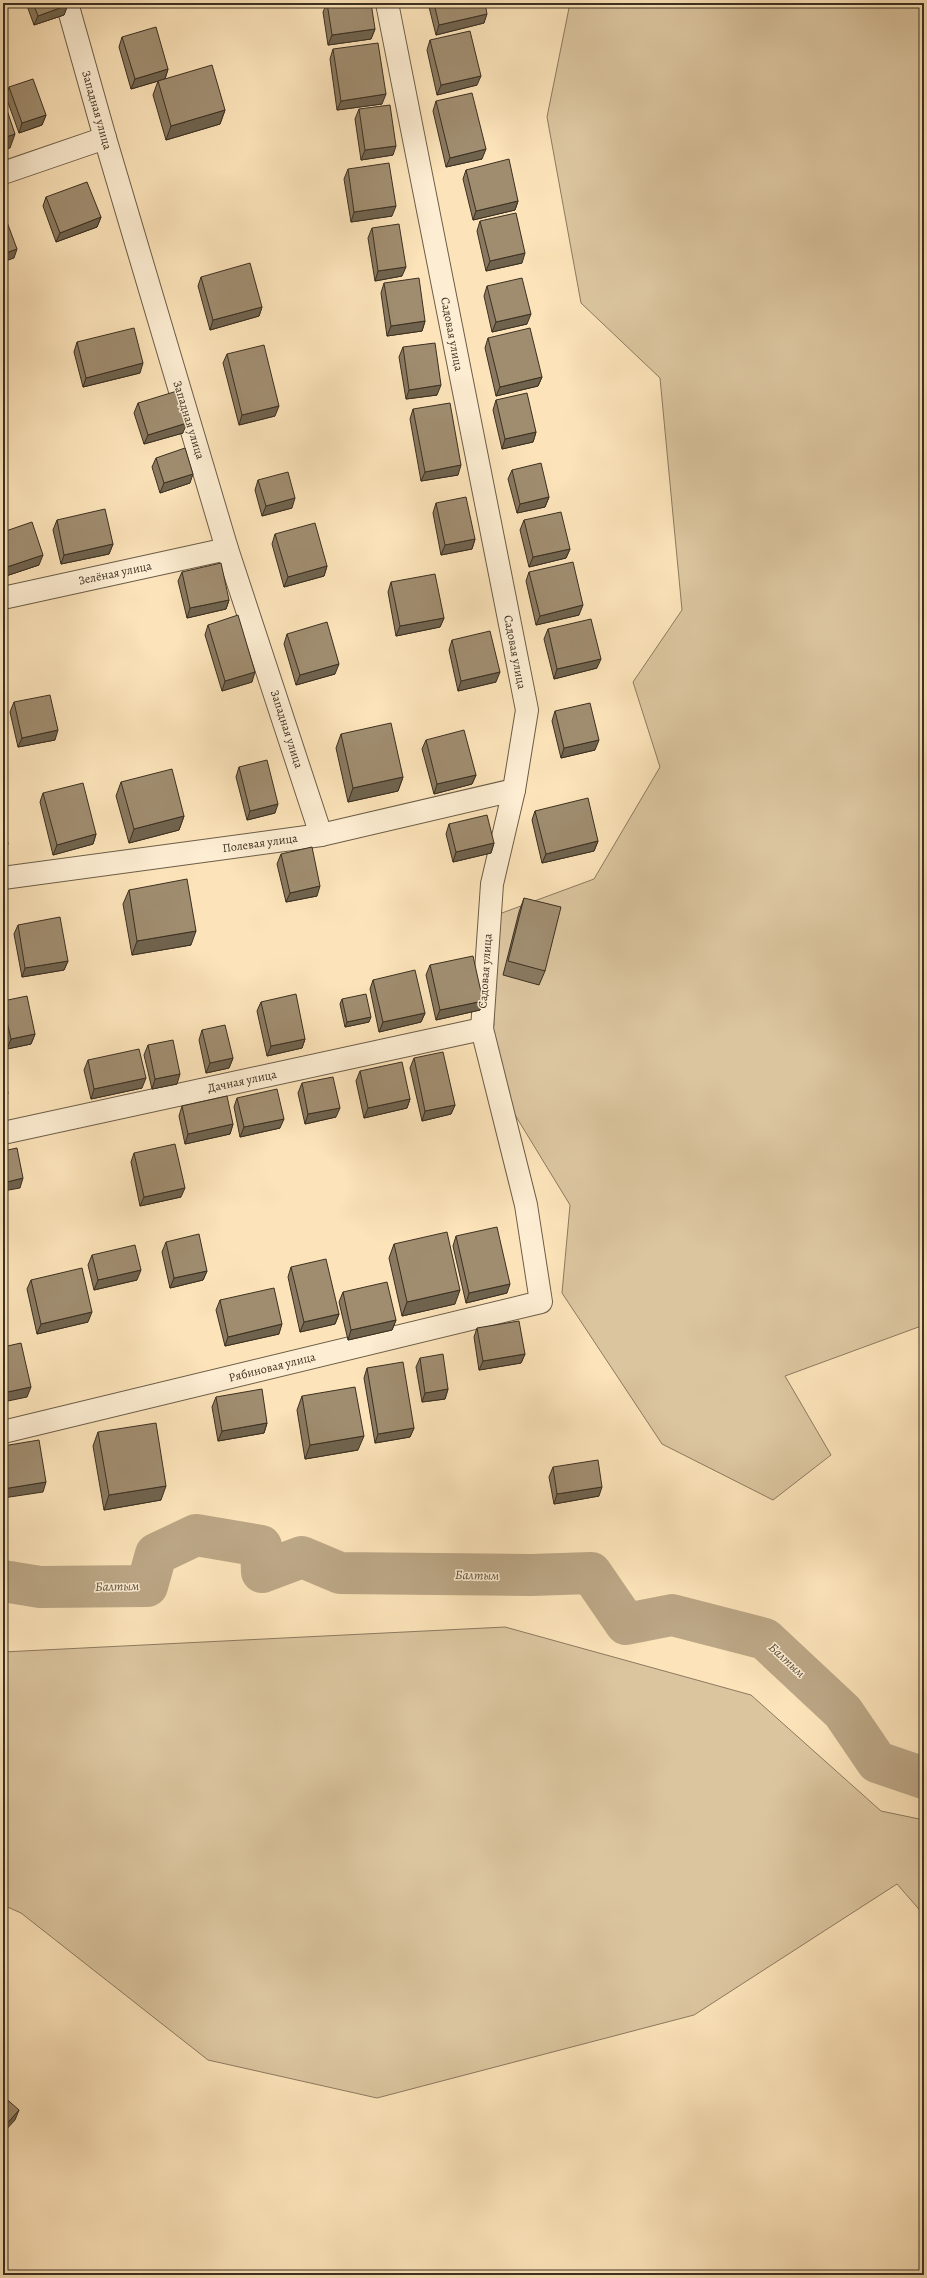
<svg xmlns="http://www.w3.org/2000/svg" width="927" height="2278" font-family="Alegreya,serif">
<rect width="100%" height="100%" fill="#fce3b9"/>
<filter id="stains"><feTurbulence type="fractalNoise" baseFrequency=".005" numOctaves="4"/><feColorMatrix values="0 0 0 0 .2 0 0 0 0 .09 0 0 0 0 .02 0 0 0 .5 -.17"/></filter>
<radialGradient id="worn" r=".72"><stop offset=".6" stop-color="#630" stop-opacity="0"/><stop offset="1" stop-color="#630" stop-opacity=".3"/></radialGradient>
<g fill="#dbc59f" stroke="#8c7a60">
<polygon points="570,3 924,3 924,1325 785,1376 831,1455 773,1500 662,1444 562,1293 570,1205 484,1064 494,1025 491,917 594,879 660,767 633,682 682,610 660,378 581,303 547,117"/>
<polygon points="505,1627 751,1695 881,1811 924,1820 924,1915 897,1884 694,2015 377,2098 208,2060 21,1913 3,1905 3,1652"/>
</g>
<g fill="none" stroke-linecap="round" stroke-linejoin="round">
<polyline stroke="#bba685" stroke-width="42" points="3,1581 40,1587 147,1586 156,1554 196,1535 261,1546 262,1572 302,1557 340,1573 531,1575 591,1573 626,1624 672,1615 765,1639 843,1712 877,1762 924,1778"/>
<g stroke="#6c5d47" stroke-width="24">
<g id="street">
<polyline points="67,3 105,138 227,549 321,835"/>
<polyline points="3,173 105,138"/>
<polyline points="3,598 227,549"/>
<polyline points="3,878 321,835 514,790"/>
<polyline points="3,1133 482,1029"/>
<polyline points="3,1432 541,1302 526,1205 482,1029 492,884 514,790 527,710 387,3"/>
</g>
</g>
<use href="#street" stroke="#fdedd2" stroke-width="22"/>
</g>
<g fill="#8a7960" stroke="#3c3021">
<polygon points="26,3 67,3 64,15 34,25"/>
<polygon points="327,3 375,29 371,39 328,45 323,12"/>
<polygon points="428,3 485,3 484,23 436,35"/>
<polygon points="122,37 168,69 165,79 131,89 119,47"/>
<polygon points="430,40 477,85 437,95 427,50"/>
<polygon points="333,49 382,104 337,110 330,59"/>
<polygon points="158,81 225,110 220,124 166,140 153,95"/>
<polygon points="9,87 46,115 42,125 19,133 6,97"/>
<polygon points="436,101 482,159 446,167 433,111"/>
<polygon points="359,109 393,155 361,160 355,119"/>
<polygon points="348,169 392,216 351,222 344,179"/>
<polygon points="466,170 518,201 515,210 473,220 463,179"/>
<polygon points="46,197 101,217 97,227 56,242 43,206"/>
<polygon points="480,221 522,263 486,271 477,231"/>
<polygon points="372,228 402,276 375,281 368,238"/>
<polygon points="201,277 262,307 259,316 210,330 198,286"/>
<polygon points="384,283 425,321 422,331 387,336 381,293"/>
<polygon points="487,286 527,324 492,332 484,296"/>
<polygon points="488,338 542,377 538,386 496,396 485,348"/>
<polygon points="77,342 140,373 83,387 74,352"/>
<polygon points="403,347 437,395 406,399 399,357"/>
<polygon points="227,354 275,416 239,425 223,363"/>
<polygon points="496,400 536,432 533,442 502,449 493,410"/>
<polygon points="138,403 183,433 144,444 134,413"/>
<polygon points="413,409 458,475 421,481 410,419"/>
<polygon points="156,458 190,483 160,493 152,467"/>
<polygon points="512,470 549,497 545,507 517,513 508,479"/>
<polygon points="258,480 292,508 262,516 255,490"/>
<polygon points="436,503 475,539 472,549 441,555 433,513"/>
<polygon points="57,520 113,544 109,554 61,564 53,530"/>
<polygon points="524,520 570,549 566,558 529,567 520,530"/>
<polygon points="3,532 39,565 3,577"/>
<polygon points="275,534 327,566 324,576 284,587 272,544"/>
<polygon points="182,572 229,600 226,609 187,618 178,581"/>
<polygon points="529,572 579,615 536,625 526,581"/>
<polygon points="391,582 444,618 440,627 396,636 388,592"/>
<polygon points="208,625 252,682 222,691 205,635"/>
<polygon points="548,629 597,668 554,679 544,639"/>
<polygon points="287,634 335,674 296,685 284,644"/>
<polygon points="452,640 496,682 458,691 449,650"/>
<polygon points="14,702 55,740 18,747 10,712"/>
<polygon points="555,711 595,750 561,758 552,721"/>
<polygon points="341,734 403,777 398,791 348,802 336,748"/>
<polygon points="426,740 476,775 472,784 434,794 422,749"/>
<polygon points="239,767 275,813 247,820 236,777"/>
<polygon points="121,782 184,816 179,830 129,843 116,796"/>
<polygon points="43,793 96,834 93,844 53,855 40,802"/>
<polygon points="535,811 598,841 594,851 542,863 532,820"/>
<polygon points="449,824 494,843 491,853 453,862 446,834"/>
<polygon points="281,854 317,896 286,902 277,864"/>
<polygon points="129,890 191,945 132,955 123,904"/>
<polygon points="524,898 545,971 539,985 503,975 519,912"/>
<polygon points="18,925 68,961 64,970 22,977 14,934"/>
<polygon points="430,965 483,1001 480,1010 436,1020 426,975"/>
<polygon points="373,980 425,1013 421,1022 379,1032 370,989"/>
<polygon points="342,999 369,1022 345,1027 340,1004"/>
<polygon points="3,1001 35,1034 31,1044 7,1049 3,1029"/>
<polygon points="261,1002 305,1039 302,1048 267,1056 257,1011"/>
<polygon points="202,1030 233,1058 229,1068 206,1073 199,1040"/>
<polygon points="148,1045 177,1084 152,1089 144,1055"/>
<polygon points="414,1058 455,1105 451,1114 422,1121 410,1068"/>
<polygon points="88,1060 142,1088 91,1099 84,1070"/>
<polygon points="360,1071 410,1099 407,1108 364,1118 356,1081"/>
<polygon points="302,1083 336,1117 305,1124 298,1093"/>
<polygon points="237,1098 280,1128 240,1137 234,1107"/>
<polygon points="182,1106 233,1124 230,1134 185,1144 179,1116"/>
<polygon points="134,1153 181,1197 140,1206 131,1162"/>
<polygon points="456,1236 507,1293 466,1303 453,1246"/>
<polygon points="166,1242 207,1271 203,1280 170,1288 162,1252"/>
<polygon points="394,1244 455,1304 402,1316 389,1258"/>
<polygon points="92,1255 137,1280 94,1290 88,1265"/>
<polygon points="291,1267 339,1314 335,1324 300,1332 288,1277"/>
<polygon points="31,1280 88,1322 37,1334 27,1289"/>
<polygon points="343,1292 396,1320 392,1330 348,1340 339,1302"/>
<polygon points="220,1300 279,1334 225,1346 216,1310"/>
<polygon points="477,1328 525,1354 521,1363 479,1370 474,1337"/>
<polygon points="420,1358 448,1389 445,1399 422,1402 416,1367"/>
<polygon points="367,1368 414,1428 410,1437 375,1443 364,1378"/>
<polygon points="302,1396 358,1450 305,1459 297,1410"/>
<polygon points="216,1397 267,1423 264,1433 218,1441 212,1407"/>
<polygon points="98,1432 161,1500 104,1510 93,1446"/>
<polygon points="553,1467 599,1496 554,1504 549,1477"/>
</g>
<g fill="#70634e" stroke="#3c3021">
<polygon points="68,5 64,15 34,25 38,16"/>
<polygon points="487,14 484,23 436,35 439,25"/>
<polygon points="375,29 371,39 328,45 332,35"/>
<polygon points="168,69 165,79 131,89 135,79"/>
<polygon points="481,76 477,85 437,95 441,85"/>
<polygon points="386,94 382,104 337,110 341,101"/>
<polygon points="225,110 220,124 166,140 171,126"/>
<polygon points="46,115 42,125 19,133 22,123"/>
<polygon points="15,134 10,148 3,150 3,138"/>
<polygon points="396,146 393,155 361,160 365,150"/>
<polygon points="486,149 482,159 446,167 450,158"/>
<polygon points="518,201 515,210 473,220 476,211"/>
<polygon points="396,206 392,216 351,222 354,212"/>
<polygon points="101,217 97,227 56,242 60,233"/>
<polygon points="17,249 14,258 3,262 3,254"/>
<polygon points="525,253 522,263 486,271 490,261"/>
<polygon points="406,267 402,276 375,281 378,271"/>
<polygon points="262,307 259,316 210,330 213,320"/>
<polygon points="531,314 527,324 492,332 496,322"/>
<polygon points="425,321 422,331 387,336 391,326"/>
<polygon points="143,363 140,373 83,387 86,378"/>
<polygon points="542,377 538,386 496,396 500,387"/>
<polygon points="441,385 437,395 406,399 409,390"/>
<polygon points="279,406 275,416 239,425 242,415"/>
<polygon points="187,423 183,433 144,444 148,435"/>
<polygon points="536,432 533,442 502,449 505,439"/>
<polygon points="461,465 458,475 421,481 425,472"/>
<polygon points="193,474 190,483 160,493 164,483"/>
<polygon points="549,497 545,507 517,513 520,504"/>
<polygon points="295,498 292,508 262,516 266,506"/>
<polygon points="475,539 472,549 441,555 445,545"/>
<polygon points="113,544 109,554 61,564 64,555"/>
<polygon points="570,549 566,558 529,567 533,557"/>
<polygon points="43,555 39,565 3,577 7,567"/>
<polygon points="327,566 324,576 284,587 288,577"/>
<polygon points="229,600 226,609 187,618 190,608"/>
<polygon points="583,605 579,615 536,625 540,616"/>
<polygon points="444,618 440,627 396,636 400,626"/>
<polygon points="601,659 597,668 554,679 557,669"/>
<polygon points="339,664 335,674 296,685 300,675"/>
<polygon points="255,672 252,682 222,691 225,681"/>
<polygon points="500,672 496,682 458,691 461,681"/>
<polygon points="58,730 55,740 18,747 22,738"/>
<polygon points="599,740 595,750 561,758 564,748"/>
<polygon points="476,775 472,784 434,794 437,784"/>
<polygon points="403,777 398,791 348,802 353,788"/>
<polygon points="278,804 275,813 247,820 250,811"/>
<polygon points="184,816 179,830 129,843 134,829"/>
<polygon points="96,834 93,844 53,855 57,845"/>
<polygon points="598,841 594,851 542,863 546,854"/>
<polygon points="494,843 491,853 453,862 456,852"/>
<polygon points="8,844 4,854 3,854 3,845"/>
<polygon points="320,886 317,896 286,902 290,893"/>
<polygon points="196,931 191,945 132,955 137,941"/>
<polygon points="68,961 64,970 22,977 25,968"/>
<polygon points="483,1001 480,1010 436,1020 440,1010"/>
<polygon points="425,1013 421,1022 379,1032 383,1022"/>
<polygon points="371,1017 369,1022 345,1027 347,1022"/>
<polygon points="35,1034 31,1044 7,1049 11,1039"/>
<polygon points="305,1039 302,1048 267,1056 271,1046"/>
<polygon points="233,1058 229,1068 206,1073 210,1063"/>
<polygon points="180,1074 177,1084 152,1089 155,1079"/>
<polygon points="146,1078 142,1088 91,1099 94,1089"/>
<polygon points="8,1093 5,1103 3,1103 3,1095"/>
<polygon points="410,1099 407,1108 364,1118 368,1108"/>
<polygon points="455,1105 451,1114 422,1121 425,1111"/>
<polygon points="340,1108 336,1117 305,1124 308,1114"/>
<polygon points="284,1119 280,1128 240,1137 244,1127"/>
<polygon points="233,1124 230,1134 185,1144 188,1134"/>
<polygon points="23,1178 20,1188 3,1191 3,1183"/>
<polygon points="185,1188 181,1197 140,1206 144,1197"/>
<polygon points="141,1270 137,1280 94,1290 98,1280"/>
<polygon points="207,1271 203,1280 170,1288 174,1278"/>
<polygon points="510,1284 507,1293 466,1303 469,1293"/>
<polygon points="460,1290 455,1304 402,1316 407,1302"/>
<polygon points="92,1312 88,1322 37,1334 41,1324"/>
<polygon points="339,1314 335,1324 300,1332 304,1322"/>
<polygon points="396,1320 392,1330 348,1340 351,1330"/>
<polygon points="282,1324 279,1334 225,1346 228,1337"/>
<polygon points="525,1354 521,1363 479,1370 483,1361"/>
<polygon points="31,1387 27,1397 3,1402 3,1393"/>
<polygon points="448,1389 445,1399 422,1402 425,1393"/>
<polygon points="267,1423 264,1433 218,1441 222,1431"/>
<polygon points="414,1428 410,1437 375,1443 378,1434"/>
<polygon points="364,1436 358,1450 305,1459 310,1445"/>
<polygon points="46,1482 43,1492 3,1498 3,1489"/>
<polygon points="166,1486 161,1500 104,1510 109,1495"/>
<polygon points="602,1487 599,1496 554,1504 557,1494"/>
<polygon points="19,2110 15,2120 3,2133 4,2127"/>
</g>
<g fill="#a08d70" stroke="#3c3021">
<polygon points="33,3 67,3 68,5 38,16"/>
<polygon points="327,3 371,3 375,29 332,35"/>
<polygon points="434,3 485,3 487,14 439,25"/>
<polygon points="156,27 168,69 135,79 122,37"/>
<polygon points="470,31 481,76 441,85 430,40"/>
<polygon points="378,43 386,94 341,101 333,49"/>
<polygon points="212,65 225,110 171,126 158,81"/>
<polygon points="33,79 46,115 22,123 9,87"/>
<polygon points="472,93 486,149 450,158 436,101"/>
<polygon points="3,98 15,134 3,138"/>
<polygon points="390,105 396,146 365,150 359,109"/>
<polygon points="509,159 518,201 476,211 466,170"/>
<polygon points="389,163 396,206 354,212 348,169"/>
<polygon points="87,182 101,217 60,233 46,197"/>
<polygon points="516,213 525,253 490,261 480,221"/>
<polygon points="3,214 4,214 17,249 3,254"/>
<polygon points="399,224 406,267 378,271 372,228"/>
<polygon points="250,263 262,307 213,320 201,277"/>
<polygon points="419,278 425,321 391,326 384,283"/>
<polygon points="522,278 531,314 496,322 487,286"/>
<polygon points="134,328 143,363 86,378 77,342"/>
<polygon points="530,328 542,377 500,387 488,338"/>
<polygon points="435,343 441,385 409,390 403,347"/>
<polygon points="264,345 279,406 242,415 227,354"/>
<polygon points="177,391 187,423 148,435 138,403"/>
<polygon points="527,393 536,432 505,439 496,400"/>
<polygon points="450,403 461,465 425,472 413,409"/>
<polygon points="185,448 193,474 164,483 156,458"/>
<polygon points="541,463 549,497 520,504 512,470"/>
<polygon points="288,472 295,498 266,506 258,480"/>
<polygon points="466,497 475,539 445,545 436,503"/>
<polygon points="105,509 113,544 64,555 57,520"/>
<polygon points="561,512 570,549 533,557 524,520"/>
<polygon points="32,522 43,555 7,567 3,555 3,532"/>
<polygon points="315,523 327,566 288,577 275,534"/>
<polygon points="573,562 583,605 540,616 529,572"/>
<polygon points="221,563 229,600 190,608 182,572"/>
<polygon points="435,574 444,618 400,626 391,582"/>
<polygon points="238,615 255,672 225,681 208,625"/>
<polygon points="591,619 601,659 557,669 548,629"/>
<polygon points="327,622 339,664 300,675 287,634"/>
<polygon points="490,631 500,672 461,681 452,640"/>
<polygon points="50,695 58,730 22,738 14,702"/>
<polygon points="590,703 599,740 564,748 555,711"/>
<polygon points="391,723 403,777 353,788 341,734"/>
<polygon points="464,730 476,775 437,784 426,740"/>
<polygon points="267,760 278,804 250,811 239,767"/>
<polygon points="172,769 184,816 134,829 121,782"/>
<polygon points="83,783 96,834 57,845 43,793"/>
<polygon points="588,798 598,841 546,854 535,811"/>
<polygon points="487,815 494,843 456,852 449,824"/>
<polygon points="3,816 8,844 3,845"/>
<polygon points="312,847 320,886 290,893 281,854"/>
<polygon points="187,879 196,931 137,941 129,890"/>
<polygon points="524,898 561,907 545,971 508,961"/>
<polygon points="60,917 68,961 25,968 18,925"/>
<polygon points="473,956 483,1001 440,1010 430,965"/>
<polygon points="415,970 425,1013 383,1022 373,980"/>
<polygon points="296,994 305,1039 271,1046 261,1002"/>
<polygon points="366,994 371,1017 347,1022 342,999"/>
<polygon points="27,996 35,1034 11,1039 3,1004 3,1001"/>
<polygon points="225,1025 233,1058 210,1063 202,1030"/>
<polygon points="173,1040 180,1074 155,1079 148,1045"/>
<polygon points="139,1049 146,1078 94,1089 88,1060"/>
<polygon points="443,1052 455,1105 425,1111 414,1058"/>
<polygon points="402,1062 410,1099 368,1108 360,1071"/>
<polygon points="3,1071 8,1093 3,1095"/>
<polygon points="333,1077 340,1108 308,1114 302,1083"/>
<polygon points="277,1089 284,1119 244,1127 237,1098"/>
<polygon points="227,1096 233,1124 188,1134 182,1106"/>
<polygon points="175,1144 185,1188 144,1197 134,1153"/>
<polygon points="17,1148 23,1178 3,1183 3,1151"/>
<polygon points="497,1227 510,1284 469,1293 456,1236"/>
<polygon points="447,1232 460,1290 407,1302 394,1244"/>
<polygon points="199,1234 207,1271 174,1278 166,1242"/>
<polygon points="135,1245 141,1270 98,1280 92,1255"/>
<polygon points="326,1259 339,1314 304,1322 291,1267"/>
<polygon points="82,1268 92,1312 41,1324 31,1280"/>
<polygon points="387,1282 396,1320 351,1330 343,1292"/>
<polygon points="274,1288 282,1324 228,1337 220,1300"/>
<polygon points="519,1321 525,1354 483,1361 477,1328"/>
<polygon points="21,1343 31,1387 3,1393 3,1347"/>
<polygon points="443,1354 448,1389 425,1393 420,1358"/>
<polygon points="403,1362 414,1428 378,1434 367,1368"/>
<polygon points="355,1387 364,1436 310,1445 302,1396"/>
<polygon points="262,1389 267,1423 222,1431 216,1397"/>
<polygon points="156,1423 166,1486 109,1495 98,1432"/>
<polygon points="39,1440 46,1482 3,1489 3,1446"/>
<polygon points="598,1460 602,1487 557,1494 553,1467"/>
<polygon points="3,2096 19,2110 4,2127 3,2126"/>
</g>
<g text-anchor="middle" dominant-baseline="central" stroke-width="3" stroke-linejoin="round" paint-order="stroke">
<g font-size="12" fill="#3c3021" stroke="#fdedd2">
<text transform="translate(97 110) rotate(74)">Западная улица</text>
<text transform="translate(452 334) rotate(79)">Садовая улица</text>
<text transform="translate(189 420) rotate(73)">Западная улица</text>
<text transform="translate(115 573) rotate(-12)">Зелёная улица</text>
<text transform="translate(515 652) rotate(79)">Садовая улица</text>
<text transform="translate(287 729) rotate(72)">Западная улица</text>
<text transform="translate(260 843) rotate(-8)">Полевая улица</text>
<text transform="translate(485 971) rotate(-86)">Садовая улица</text>
<text transform="translate(242 1081) rotate(-12)">Дачная улица</text>
<text transform="translate(272 1367) rotate(-14)">Рябиновая улица</text>
</g>
<g font-size="13" font-style="italic" fill="#5c4e3a" stroke="#fdedd2">
<text transform="translate(477 1575) rotate(1)">Балтым</text>
<text transform="translate(117 1586) rotate(-1)">Балтым</text>
<text transform="translate(787 1660) rotate(43)">Балтым</text>
</g>
</g>
<rect width="927" height="2278" fill="none" stroke="#fce3b9" stroke-width="16"/>
<rect x="4" y="4" width="919" height="2270" fill="none" stroke="#3c3021" stroke-width="2"/>
<rect x="8" y="8" width="911" height="2262" fill="none" stroke="#3c3021"/>
<rect width="100%" height="100%" filter="url(#stains)"/>
<rect width="100%" height="100%" fill="url(#worn)"/>
</svg>
